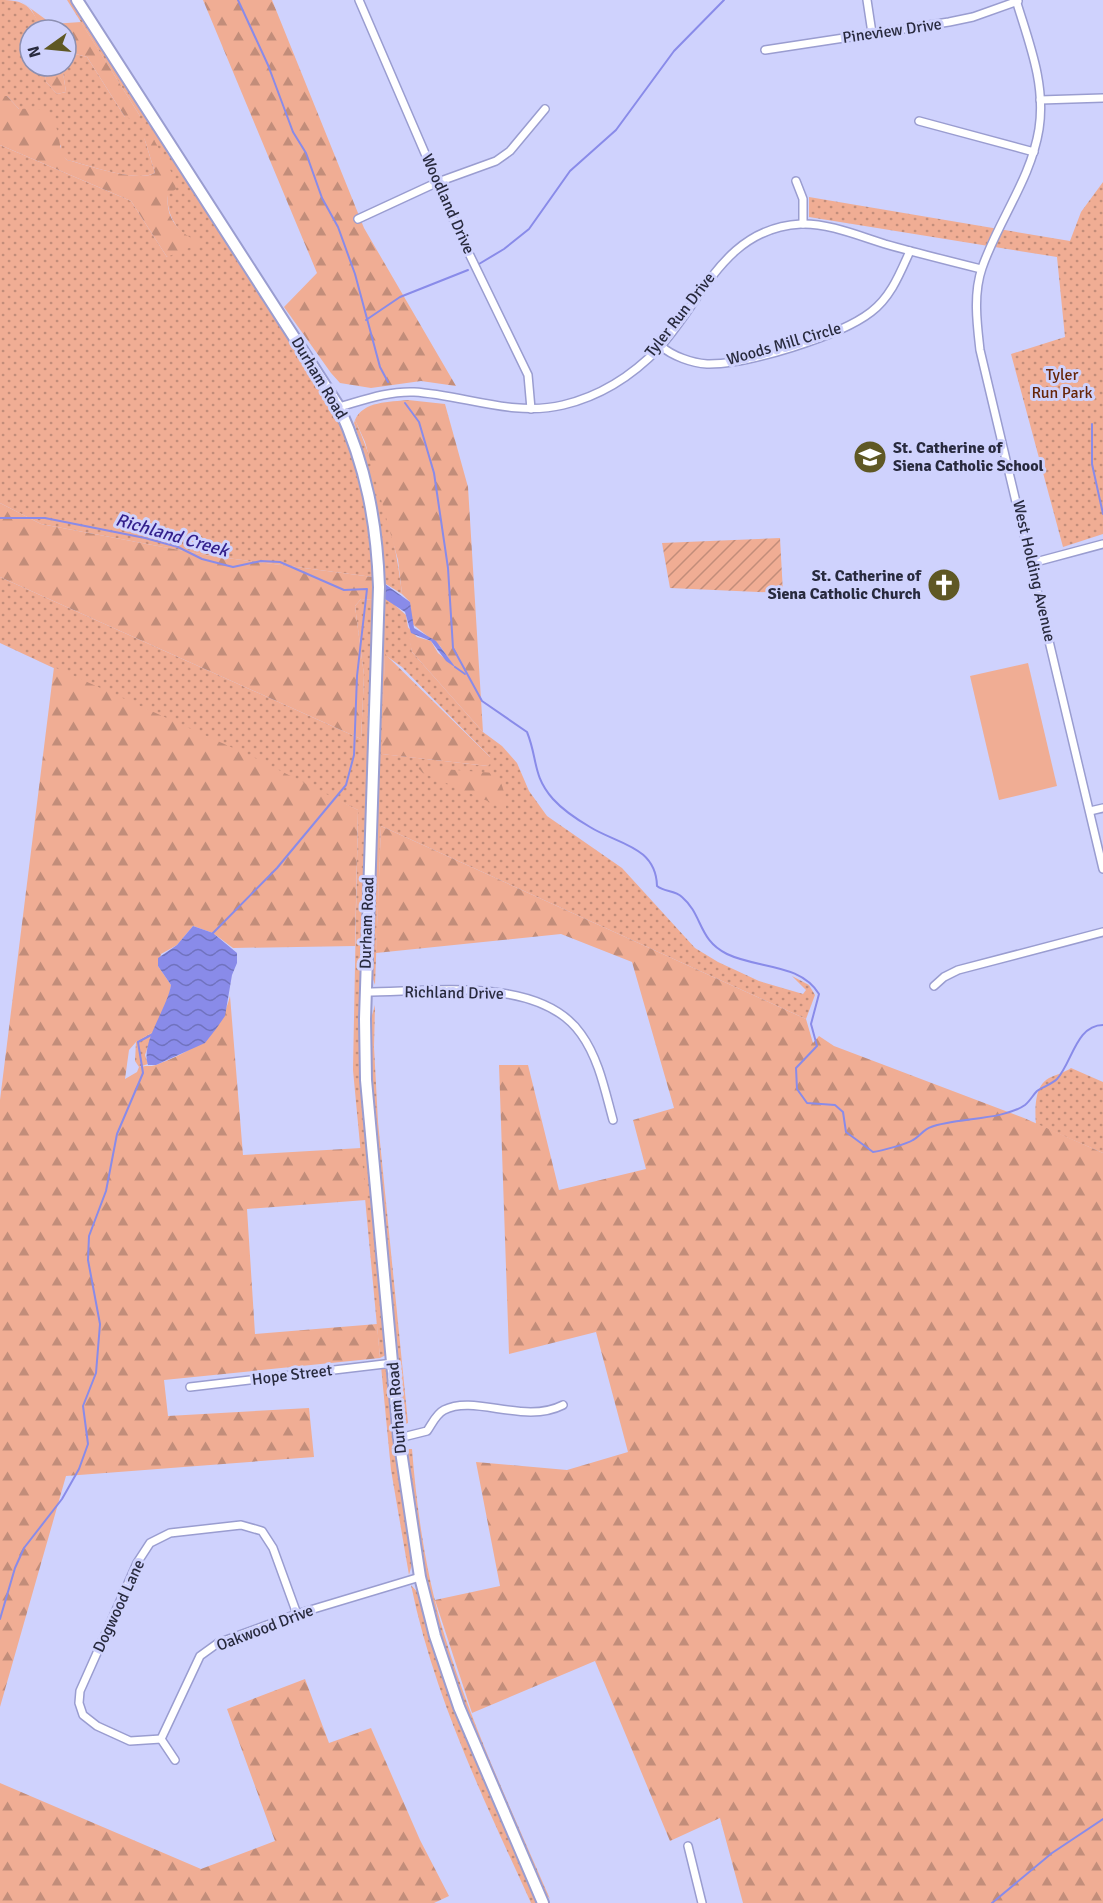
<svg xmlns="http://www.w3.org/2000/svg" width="1103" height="1903" font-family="Signika,sans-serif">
<defs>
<pattern id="grass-dots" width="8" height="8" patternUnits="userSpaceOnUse" patternTransform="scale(1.5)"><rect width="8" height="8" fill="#f0ad94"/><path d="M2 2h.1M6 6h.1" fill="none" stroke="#c28d7a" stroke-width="1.8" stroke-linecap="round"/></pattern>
<pattern id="forest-firs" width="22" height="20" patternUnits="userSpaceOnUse" patternTransform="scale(1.5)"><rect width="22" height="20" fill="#f0ad94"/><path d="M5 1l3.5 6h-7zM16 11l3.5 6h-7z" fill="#c28d7a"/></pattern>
<pattern id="garden-furrows" width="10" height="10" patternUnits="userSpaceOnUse" patternTransform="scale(1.5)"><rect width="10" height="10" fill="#f0ad94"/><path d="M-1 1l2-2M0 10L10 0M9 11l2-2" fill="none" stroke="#c28d7a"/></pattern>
<pattern id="water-waves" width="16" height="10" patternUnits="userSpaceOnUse" patternTransform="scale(1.5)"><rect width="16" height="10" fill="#898be9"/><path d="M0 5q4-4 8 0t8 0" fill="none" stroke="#7072be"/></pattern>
</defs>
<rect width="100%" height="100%" fill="#cfd2fd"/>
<g fill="url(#grass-dots)" fill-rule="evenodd">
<path d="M0 0C26 0 31 6 42 30H30V66H45L46 82 57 94 66 92 62 66H66V56L72 53 87 57 125 117 140 116 67 0H71L328 400C357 457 372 513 373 577L211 556 41 524 0 503V145L131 201 167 257 185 236C174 225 166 211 168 195L144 137 155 173C135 183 89 165 67 160L61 154V146L30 110 19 109 7 96H0Z"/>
<polygon points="1103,182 1103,534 1063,547 1011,354 1065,337 1057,257 809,217 809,197 1070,241 1081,212"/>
<path d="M355 420C378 472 396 538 402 594L386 584 389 600 406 615 412 652 483 732 502 746 517 763 529 791 547 816 622 868 695 948 718 962 759 981 803 994 806 990 792 976 809 985 815 995 806 1019 381 826 375 985 371 973 383 565C380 516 370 470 354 423ZM385 655 402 667 490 757 488 766 382 754Z"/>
<polygon points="0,577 361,739 364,675 355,606 361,599 373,600 360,1045 386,1355 380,1358 353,1070 358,810 0,643"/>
<polygon points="375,1005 374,1047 378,1122 408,1423 405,1424 371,1087 370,1022"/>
<polygon points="153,1032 145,1055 148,1064 139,1067 135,1061 136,1042"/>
<path d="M1071 1068 1103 1082V1153L1036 1124C1035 1109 1034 1086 1049 1078 1057 1074 1064 1073 1071 1068Z"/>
<polygon points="381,1366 386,1369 412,1564 409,1575 391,1470"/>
<path d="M407 1449H412C417 1512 426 1576 445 1637 472 1727 513 1813 550 1899L544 1892 481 1752 447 1661 425 1585Z"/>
<path d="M411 1585 419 1594 439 1664 460 1723 537 1903H531C484 1800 434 1697 411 1585Z"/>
</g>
<g fill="url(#forest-firs)">
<polygon points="19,0 52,24 81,22 140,116 137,120 125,117 87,57 72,53 66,56 66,30 42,30 31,9"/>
<polygon points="203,0 272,0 364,228 456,386 421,381 371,388 340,383 331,373 284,307 317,273"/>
<polygon points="45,66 62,66 66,92 57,94 46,82"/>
<path d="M0 96H7L19 109C26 109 37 108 43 111 63 120 55 147 67 160 88 165 137 183 155 173L144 137 152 136 174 177 176 189 168 195C165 220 181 234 201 243L167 257 131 201 0 145Z"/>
<path d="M408 400 445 404 468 487 483 732 412 652 406 625 417 637 431 641 438 653 454 666 440 646 411 623 410 602 402 594 398 560 365 442 355 420C363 401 390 402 408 400Z"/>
<polygon points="0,503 41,524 211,556 373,577 373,600 361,599 355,606 364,675 361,739 0,577"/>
<polygon points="385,654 490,757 492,762 488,766 381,754"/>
<path d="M54 667 253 757 358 810 355 946 233 948 213 933 193 926 177 945 161 954 158 966 171 985 168 1001 153 1032 136 1042 129 1050 125 1079 137 1072 139 1067C146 1065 150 1067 156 1065 192 1051 220 1037 230 996L243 1155 361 1148 366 1200 247 1209 255 1334 377 1324 380 1358 164 1380 168 1416 309 1408 314 1457 66 1476 0 1707V1100Z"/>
<path d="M417 767 494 773C504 783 505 796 506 809L423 773Z"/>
<polygon points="381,826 806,1019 813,1043 819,1036 834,1046 1024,1118 1103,1153 1103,1903 743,1903 720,1818 670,1841 595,1661 472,1713 435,1600 500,1586 476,1462 567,1470 628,1452 596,1332 509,1354 499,1065 528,1065 559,1190 646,1169 633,1120 674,1108 632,962 561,934 376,953"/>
<polygon points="305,1679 329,1743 371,1728 420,1840 449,1896 434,1903 0,1903 0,1783 201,1869 275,1841 227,1709"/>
</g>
<polygon fill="url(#garden-furrows)" points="780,538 783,593 670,588 662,543"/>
<polygon fill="#f0ad94" points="1028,663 1057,786 999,800 970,676"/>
<g fill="url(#water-waves)">
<polygon points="385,584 410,602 414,628 436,641 456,668 446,661 431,641 411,633 405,612 385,599"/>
<path d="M193 926 213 933 237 953V963L232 975 225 1016 216 1029 205 1043 156 1065H148C140 1043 167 1009 171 985L158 966V958L177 945Z"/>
</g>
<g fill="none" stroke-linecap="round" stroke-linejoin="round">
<g stroke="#898be9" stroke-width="2">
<polyline points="238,0 268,65 293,132 306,153 322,198 338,227 355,274 380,367 388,382"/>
<polyline points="479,264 504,249 529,229 570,171 616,130 674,51 724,0"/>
<polyline points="366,320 400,297 468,270"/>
<path d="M405 403 419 422 434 473 448 568 453 648 482 701 527 732C538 759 532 775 553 799 562 809 578 820 590 827 617 844 656 846 657 886 664 892 675 890 682 897 703 915 698 940 727 954 758 969 800 963 819 994L811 1024 817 1046 796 1068 797 1089 807 1103 835 1105 843 1112 846 1132 873 1152C881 1151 907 1144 913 1140 919 1137 924 1129 931 1127 956 1118 1004 1120 1025 1105 1030 1101 1033 1095 1037 1091 1043 1087 1052 1084 1057 1079 1072 1063 1076 1025 1103 1025"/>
<polyline points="1092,424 1092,464 1103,514"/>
<polyline points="0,518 45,518 145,538 178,547 202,559 233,567 261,561 280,562 344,590 367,589 357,676 354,755 346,785 277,868 212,934"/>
<polyline points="455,667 465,674"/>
<polyline points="0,1619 15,1568 24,1548 62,1499 79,1469 88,1444 83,1406 96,1373 100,1324 88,1260 89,1236 106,1191 117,1134 143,1073 138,1042 153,1034"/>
<polyline points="992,1903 1052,1853 1103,1819"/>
</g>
<g stroke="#9a9dd0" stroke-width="10">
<g id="minor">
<polyline points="359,0 461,237 528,375 531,409"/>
<polyline points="867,0 872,33"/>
<path d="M1016 0C1029 43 1046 84 1039 129 1031 179 998 221 982 268 973 294 977 324 980 350L1103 869"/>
<polyline points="765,50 949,22 973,17 1018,1"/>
<polyline points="1040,100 1103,98"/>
<polyline points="919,121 1034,152"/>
<polyline points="796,181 803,199 803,224"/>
<polyline points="358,219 438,182 496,161 510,151 545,109"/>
<path d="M661 346C672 356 692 363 707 364 746 365 840 336 871 312 891 297 900 273 910 251"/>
<path d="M339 407C364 400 388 391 414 392 464 395 513 417 563 405 601 396 632 376 659 348 703 300 724 228 801 224 828 223 859 236 885 244 917 253 949 261 981 269"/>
<polyline points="1032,563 1103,544"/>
<polyline points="1090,811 1103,808"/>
<polyline points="934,986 944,977 958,970 1103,932"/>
<path d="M365 992C430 992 540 975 581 1034 599 1059 605 1091 613 1120"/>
<polyline points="190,1387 393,1363"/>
<path d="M399 1438 427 1431C432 1424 436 1414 444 1410 475 1394 524 1425 563 1405"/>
<polyline points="161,1739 130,1741 97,1726 83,1715 79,1703 80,1691 137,1563 150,1543 170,1533 241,1525 262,1531 273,1548 297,1614"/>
<polyline points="161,1739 200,1656 218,1643 297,1614 420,1577"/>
<polyline points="161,1739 175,1760"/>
<polyline points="688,1846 702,1903"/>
</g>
</g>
<g stroke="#9a9dd0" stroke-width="14">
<path id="primary" d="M77 0 339 407C366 466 377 523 379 587L365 1019 366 1080 399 1438 420 1577 435 1636 459 1707 543 1903"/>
</g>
<use href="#minor" stroke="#fff" stroke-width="7"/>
<use href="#primary" stroke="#fff" stroke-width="10"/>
</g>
<defs>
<g id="school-disc" transform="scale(1.725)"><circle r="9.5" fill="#5f5824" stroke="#cfd2fd"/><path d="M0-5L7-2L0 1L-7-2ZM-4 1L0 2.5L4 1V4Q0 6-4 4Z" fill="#fff"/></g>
<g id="church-disc" transform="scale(1.725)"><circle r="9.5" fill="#5f5824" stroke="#cfd2fd"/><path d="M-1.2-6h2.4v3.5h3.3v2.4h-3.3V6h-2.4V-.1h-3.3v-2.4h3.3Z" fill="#fff"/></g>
</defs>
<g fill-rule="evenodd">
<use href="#school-disc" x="870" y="457"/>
<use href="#church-disc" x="944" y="585"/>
</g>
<g text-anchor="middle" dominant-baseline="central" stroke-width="6" stroke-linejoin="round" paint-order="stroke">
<g font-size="16" fill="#282a3e" stroke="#cfd2fd">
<text transform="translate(892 31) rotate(-8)">Pineview Drive</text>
<text transform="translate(448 204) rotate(66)">Woodland Drive</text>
<text transform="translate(680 315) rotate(-52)">Tyler Run Drive</text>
<text transform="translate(784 344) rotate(-16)">Woods Mill Circle</text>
<text transform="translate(319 378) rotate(59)">Durham Road</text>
<text transform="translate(1034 571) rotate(77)">West Holding Avenue</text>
<text transform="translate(367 923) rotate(-88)">Durham Road</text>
<text transform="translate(454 993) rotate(1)">Richland Drive</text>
<text transform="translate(292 1375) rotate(-7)">Hope Street</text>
<text transform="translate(397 1408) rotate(-95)">Durham Road</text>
<text transform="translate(119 1606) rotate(-65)">Dogwood Lane</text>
<text transform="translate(265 1628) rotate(-21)">Oakwood Drive</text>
</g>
<g font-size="16" fill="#662508" stroke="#cfd2fd">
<text x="1062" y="375">Tyler<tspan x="1062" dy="18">Run Park</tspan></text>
</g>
<g font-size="16" font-weight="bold" fill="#282a3e" stroke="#cfd2fd" text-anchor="start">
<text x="893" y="448">St. Catherine of<tspan x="893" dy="18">Siena Catholic School</tspan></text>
<text x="921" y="576" text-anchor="end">St. Catherine of<tspan x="921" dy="18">Siena Catholic Church</tspan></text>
</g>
<g font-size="18" font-style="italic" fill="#321f8c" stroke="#cfd2fd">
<text transform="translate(172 535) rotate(16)">Richland Creek</text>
</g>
</g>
<g transform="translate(48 48) rotate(255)"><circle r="28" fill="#cfd2fd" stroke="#8c8fb1" stroke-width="1.5"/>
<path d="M0-4.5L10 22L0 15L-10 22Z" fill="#5f5824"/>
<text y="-9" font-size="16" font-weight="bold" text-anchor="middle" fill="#282a3e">N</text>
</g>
</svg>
